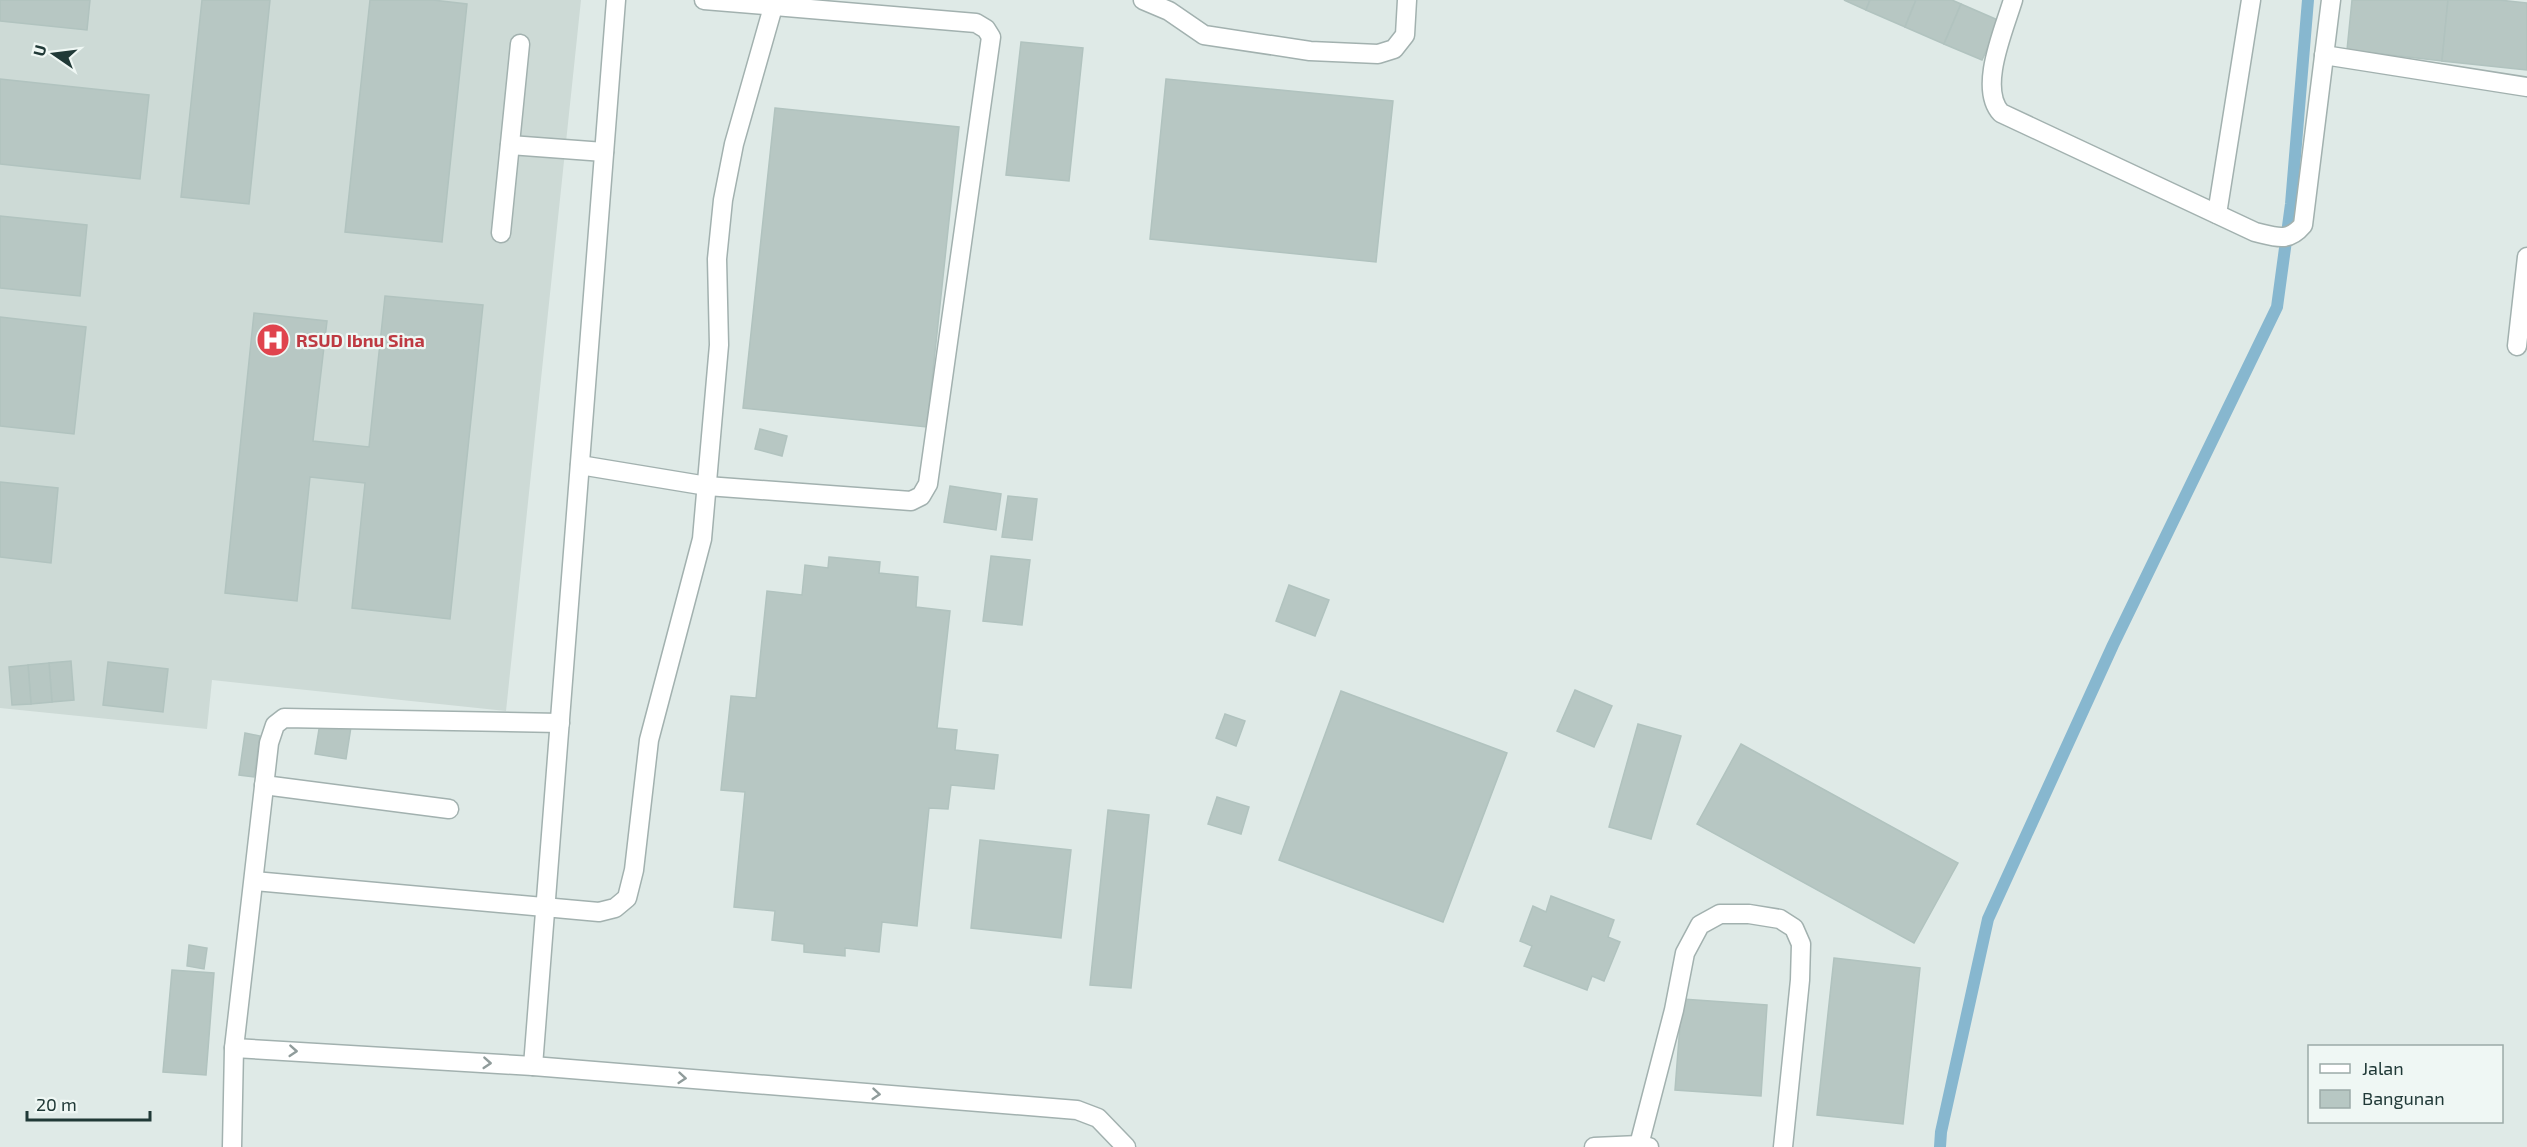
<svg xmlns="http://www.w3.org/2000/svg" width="2527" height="1147" font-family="'Exo 2',sans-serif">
<rect width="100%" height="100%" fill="#dfeae7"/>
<polygon fill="#cddad6" points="0,0 581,0 506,711 212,680 207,729 0,708"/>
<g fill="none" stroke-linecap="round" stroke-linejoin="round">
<polyline stroke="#87b7cf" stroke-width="12" points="1940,1147 1941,1132 1988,919 2113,645 2277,307 2291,204 2308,0"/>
</g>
<g fill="#b7c7c3" stroke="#b1c3bf" stroke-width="1.5">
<polygon points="0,0 90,0 87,30 0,21"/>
<polygon points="202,0 270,0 249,204 181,197"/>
<polygon points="370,0 433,0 467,4 442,242 345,232"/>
<polygon points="1844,0 1870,0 1866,10"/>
<polygon points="1870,0 1916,0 1905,27 1866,10"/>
<polygon points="1916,0 1952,0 1961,4 1944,44 1905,27"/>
<polygon points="2352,0 2448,0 2442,61 2347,50"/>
<polygon points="2448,0 2499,0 2527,3 2527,70 2442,61"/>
<polygon points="1961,4 2000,21 1982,60 1944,44"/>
<polygon points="1021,42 1083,48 1069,181 1006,175"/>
<polygon points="0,79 149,95 140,179 0,164"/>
<polygon points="1166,79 1393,101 1376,262 1150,239"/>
<polygon points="775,108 959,127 927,427 743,408"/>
<polygon points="0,216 87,225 80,296 0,288"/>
<polygon points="385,296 483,305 450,619 352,608 365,483 310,477 297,601 225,593 254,313 327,321 313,441 369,447"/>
<polygon points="0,317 86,327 74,434 0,426"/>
<polygon points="760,429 787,436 782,456 755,449"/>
<polygon points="0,482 58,488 51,563 0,557"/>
<polygon points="950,486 1001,494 996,530 944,522"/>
<polygon points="1008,496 1037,499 1032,540 1002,537"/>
<polygon points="991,556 1030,560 1022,625 983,621"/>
<polygon points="829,557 880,562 879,573 918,577 916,607 950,611 937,728 957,730 955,750 998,755 994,789 951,785 948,809 929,808 917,926 882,922 879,952 845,948 845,956 804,952 804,944 772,940 775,911 734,907 745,792 721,790 731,696 756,698 767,591 802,595 805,565 828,568"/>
<polygon points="1289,585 1329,600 1315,636 1276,621"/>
<polygon points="71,661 74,700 52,702 49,663"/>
<polygon points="108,662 168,669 163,712 103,705"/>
<polygon points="49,663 52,702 31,704 28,665"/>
<polygon points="28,665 31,704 12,705 9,667"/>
<polygon points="1575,690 1612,706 1594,747 1557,731"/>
<polygon points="1341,691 1507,753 1443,922 1279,860"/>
<polygon points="1225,714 1245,721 1236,746 1216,738"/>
<polygon points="320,723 351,727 346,759 315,754"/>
<polygon points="1638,724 1681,736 1651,839 1609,827"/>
<polygon points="245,733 260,736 254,777 239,775"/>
<polygon points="1741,744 1958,863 1914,943 1697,824"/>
<polygon points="1217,797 1249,807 1241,834 1208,824"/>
<polygon points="1108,810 1149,815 1131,988 1090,985"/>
<polygon points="980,840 1071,850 1061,938 971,928"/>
<polygon points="1551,896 1614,920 1608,937 1620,942 1604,981 1592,976 1587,990 1524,966 1532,946 1520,941 1533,906 1546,912"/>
<polygon points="189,945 207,948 204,969 187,966"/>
<polygon points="1834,958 1920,968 1903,1124 1817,1115"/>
<polygon points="172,970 214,973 206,1075 163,1072"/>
<polygon points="1682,999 1767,1005 1761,1096 1675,1090"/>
</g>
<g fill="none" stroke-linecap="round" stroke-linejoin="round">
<g stroke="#a2b1af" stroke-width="21">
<g id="lane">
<polyline points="510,145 604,152"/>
<polyline points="501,233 520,44"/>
<polyline points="580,465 707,486 911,501 921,496 928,484 991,37 986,29 976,23 704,0"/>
<polyline points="264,785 449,809"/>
<polyline points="254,881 599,912 615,908 627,898 634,870 649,740 702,539 719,345 717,259 723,200 734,144 773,7"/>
<polyline points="234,1048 533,1066 1077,1110 1098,1118 1126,1147"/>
<polyline points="1639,1145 1674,1010 1685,953 1700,925 1720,914 1749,914 1780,919 1794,928 1801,944 1800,980 1783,1147"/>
<polyline points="232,1147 234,1048 269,743 275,725 284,718 560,723"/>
<polyline points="1594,1147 1639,1145 1649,1147"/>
</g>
</g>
<g stroke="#a2b1af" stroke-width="21">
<g id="street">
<polyline points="1143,0 1169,11 1204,35 1310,51 1378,54 1394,49 1405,35 1407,0"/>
<path d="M2013 0C2004 30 1978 88 2001 113L2255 232C2276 237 2288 243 2303 225L2331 0"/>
<polyline points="2324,55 2527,87"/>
<polyline points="2217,214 2251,0"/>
<polyline points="2517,346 2527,257"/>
<polyline points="533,1066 616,0"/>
</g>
</g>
<use href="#lane" stroke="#fff" stroke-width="18"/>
<use href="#street" stroke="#fff" stroke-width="18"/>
</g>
<defs><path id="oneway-chevron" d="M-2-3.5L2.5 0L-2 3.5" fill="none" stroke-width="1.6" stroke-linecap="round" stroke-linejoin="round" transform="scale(1.5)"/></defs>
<g stroke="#909c9b">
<use href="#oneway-chevron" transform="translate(293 1051) rotate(4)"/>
<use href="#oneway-chevron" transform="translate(487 1063) rotate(4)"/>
<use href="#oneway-chevron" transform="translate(682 1078) rotate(5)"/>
<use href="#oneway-chevron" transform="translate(876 1094) rotate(5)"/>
</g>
<defs>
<g id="hospital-disc" transform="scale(1.725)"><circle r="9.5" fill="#e0444e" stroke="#eff7f4"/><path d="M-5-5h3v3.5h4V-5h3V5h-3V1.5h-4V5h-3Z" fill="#fff"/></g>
</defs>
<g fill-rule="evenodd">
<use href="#hospital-disc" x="273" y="340"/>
</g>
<g text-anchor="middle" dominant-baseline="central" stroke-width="4.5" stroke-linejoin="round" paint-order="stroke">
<g font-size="18" font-weight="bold" fill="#be3a42" stroke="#eff7f4" text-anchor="start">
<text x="296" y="340">RSUD Ibnu Sina</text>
</g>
</g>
<rect x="2308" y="1045" width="195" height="78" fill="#eff7f4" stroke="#9caba8" stroke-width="1.5"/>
<rect x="2320" y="1064" width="30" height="9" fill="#ffffff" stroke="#9caba8" stroke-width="1.5"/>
<text x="2362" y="1075" font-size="18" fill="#203937">Jalan</text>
<rect x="2320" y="1090" width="30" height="18" fill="#b7c7c3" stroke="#9caba8" stroke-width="1.5"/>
<text x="2362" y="1105" font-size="18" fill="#203937">Bangunan</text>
<g transform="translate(54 54) rotate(284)" stroke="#eff7f4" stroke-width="4.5" paint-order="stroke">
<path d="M0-4.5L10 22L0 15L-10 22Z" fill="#203937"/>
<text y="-9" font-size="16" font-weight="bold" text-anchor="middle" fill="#203937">U</text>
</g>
<path d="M27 1111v9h123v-9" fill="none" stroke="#203937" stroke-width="3"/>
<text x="36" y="1111" font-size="18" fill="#203937" stroke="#eff7f4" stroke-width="4.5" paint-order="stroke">20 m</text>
</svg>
